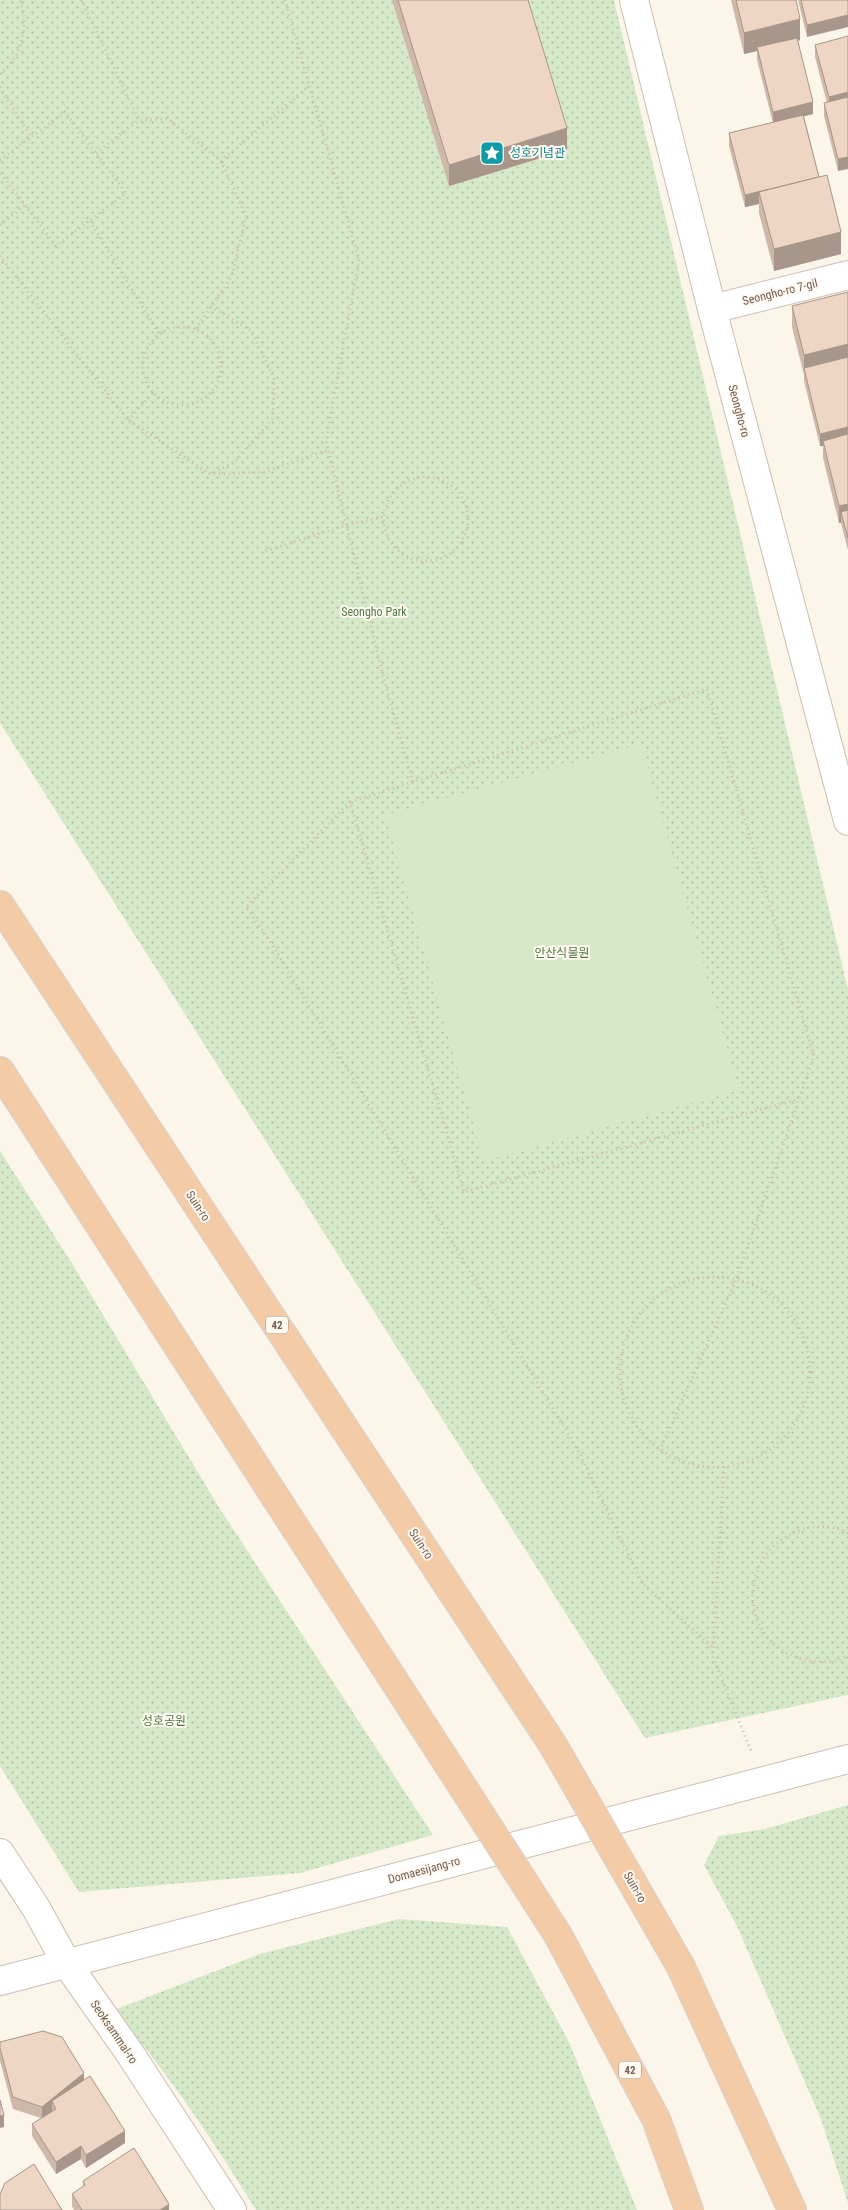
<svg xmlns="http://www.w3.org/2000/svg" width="848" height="2210" font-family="'Roboto Condensed','Noto Sans KR',sans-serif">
<defs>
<pattern id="park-dots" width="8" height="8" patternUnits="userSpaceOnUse" patternTransform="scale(1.25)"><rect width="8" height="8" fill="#d5e9c9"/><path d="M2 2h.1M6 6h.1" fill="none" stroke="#b1c0a6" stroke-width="1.8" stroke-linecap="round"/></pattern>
</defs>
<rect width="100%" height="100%" fill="#fbf5ea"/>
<g fill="url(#park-dots)">
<polygon points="0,0 614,0 848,990 848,1695 645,1738 0,723"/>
<polygon points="0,1151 73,1265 220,1509 433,1835 300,1873 79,1892 0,1766"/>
<polygon points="848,1805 848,2203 821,2119 736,1924 704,1865 719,1836 765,1829"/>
<path d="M399 1919 507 1927 569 2042 637 2210H256C213 2140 168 2073 114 2010L260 1954Z"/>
</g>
<polygon fill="#d5e9c9" points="641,744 739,1090 484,1161 385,815"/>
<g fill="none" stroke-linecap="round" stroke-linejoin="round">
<g stroke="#cdbeb1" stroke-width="30">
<polyline id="minor" points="712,309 848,275"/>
</g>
<g stroke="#cdbeb1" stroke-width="30">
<g id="tertiary">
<polyline points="634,0 712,309 848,821"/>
<polyline points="0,1853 36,1908 67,1964 129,2052 232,2210"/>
<polyline points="0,1981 848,1759"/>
</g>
</g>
<g stroke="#d8d2ce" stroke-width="30">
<g id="trunk">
<polyline points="0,905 553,1745"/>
<polyline points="0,1071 466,1792"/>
<polyline points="558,1935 656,2119 689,2210"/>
<polyline points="681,1967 792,2210"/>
</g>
</g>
<g stroke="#d4baa6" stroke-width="3" stroke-dasharray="1 4" stroke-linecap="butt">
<polyline points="81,0 139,120 168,119 221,161 246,216 232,276 196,329"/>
<polyline points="285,0 359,260 326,441 384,679 413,782 707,689 814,1056 736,1280 660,1450"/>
<path d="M0 74C22 57 30 25 20 0"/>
<polyline points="0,87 31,137"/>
<polyline points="96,153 139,120"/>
<polyline points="0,160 65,112 126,193 56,246 0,172"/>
<polyline points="221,161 309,86"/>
<polyline points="90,221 159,334"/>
<polyline points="0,225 25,205"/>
<polyline points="0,256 128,420 210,474 265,472 328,450"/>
<polyline points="211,306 251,331 274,378 273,418 235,462 211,474"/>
<circle cx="182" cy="366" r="39"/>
<polyline points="128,420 154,392"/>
<circle cx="426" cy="519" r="42"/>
<polyline points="266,551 346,525 384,517"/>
<polyline points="413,782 350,802 464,1192 799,1099"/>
<polyline points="350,802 246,907 273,946 578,1450 642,1583 713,1648"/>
<circle cx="715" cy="1372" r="95"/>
<polyline points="724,1467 713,1657 751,1751"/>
<path d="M848 1533C832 1524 809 1525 793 1533 732 1562 742 1651 811 1661 823 1662 838 1662 848 1656"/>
</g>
<use href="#minor" stroke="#fff" stroke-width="28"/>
<use href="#tertiary" stroke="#fff" stroke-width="28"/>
<use href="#trunk" stroke="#f3cba7" stroke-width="28"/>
<g stroke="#d8d2ce" stroke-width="30" stroke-linecap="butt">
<g id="trunk-bridge">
<polyline points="553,1745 681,1967"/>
<polyline points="466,1792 558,1935"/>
</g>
</g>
<use href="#trunk-bridge" stroke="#f3cba7" stroke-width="28"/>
</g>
<g fill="#ceb8a9">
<polygon points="392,0 528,0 567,150 449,186"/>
<polygon points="731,0 796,0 800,40 798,41 813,114 804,116 819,177 841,254 774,271 759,213 759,204 745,207 729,146 729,133 773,123 757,60 757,51 744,54"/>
<polygon points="798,0 848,0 807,37"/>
<polygon points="848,36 838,171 824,116 824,103 827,103 815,57 815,45"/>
<polygon points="848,292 848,550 841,523 839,523 823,458 823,446 820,446 804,381 804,375 792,327 792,306"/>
<polygon points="0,2042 84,2080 125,2143 86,2168 81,2159 56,2174 32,2136 32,2124 41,2118 13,2109 0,2061"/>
<polygon points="83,2181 169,2210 74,2210 72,2206 72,2194 83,2187"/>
</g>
<g fill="#a79689">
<polygon points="848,15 848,27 807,37 807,25"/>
<polygon points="800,19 800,40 758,51 757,47 757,51 744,54 744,33"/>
<polygon points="848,92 848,105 829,109 829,97"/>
<polygon points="813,102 813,114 773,124 773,112"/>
<polygon points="567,128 567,150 449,186 449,165"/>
<polygon points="848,157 848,169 838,171 838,159"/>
<polygon points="819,177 759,192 759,204 745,207 745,195"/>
<polygon points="841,232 841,254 774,271 774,249"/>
<polygon points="848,344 848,366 804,371 804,355"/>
<polygon points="848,427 848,440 823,441 823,446 820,446 820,434"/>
<polygon points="848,504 848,521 841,512 841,523 839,523 839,506"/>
<polygon points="84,2073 84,2085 52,2101 52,2111 42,2119 42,2107"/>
<polygon points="4,2115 4,2127 0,2128 0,2116"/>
<polygon points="125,2131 125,2143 86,2168 86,2155"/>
<polygon points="81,2146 81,2159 56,2174 56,2162"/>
<polygon points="169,2204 169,2210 160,2210"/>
</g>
<g fill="#efd6c4" stroke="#a79689">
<polygon points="398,0 528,0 567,128 449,165"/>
<polygon points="736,0 796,0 800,19 744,33"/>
<polygon points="801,0 848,0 848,15 807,25"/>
<polygon points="848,36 848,92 829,97 815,45"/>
<polygon points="797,38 813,102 773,112 757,47"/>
<polygon points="848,97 848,157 838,159 824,103"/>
<polygon points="803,115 819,177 745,195 729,133"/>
<polygon points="827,175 841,232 774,249 759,192"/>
<polygon points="848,292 848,344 804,355 792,306"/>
<polygon points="848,357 848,427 820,434 804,368"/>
<polygon points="848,434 848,504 839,506 823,441"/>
<polygon points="848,510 848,538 841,512"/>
<polygon points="43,2031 62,2037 84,2073 42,2107 13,2097 0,2048 0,2042"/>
<polygon points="90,2076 125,2131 86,2155 81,2146 56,2162 32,2124 56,2109 52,2101"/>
<polygon points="0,2100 4,2115 0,2116"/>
<polygon points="134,2148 169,2204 160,2210 82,2210 72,2194 85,2185 83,2181"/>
<polygon points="34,2164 62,2210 0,2210 0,2194 5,2183"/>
</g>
<defs>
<g id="sight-square" transform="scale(1.25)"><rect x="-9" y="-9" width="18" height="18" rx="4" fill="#0f9aa8" stroke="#fef9f1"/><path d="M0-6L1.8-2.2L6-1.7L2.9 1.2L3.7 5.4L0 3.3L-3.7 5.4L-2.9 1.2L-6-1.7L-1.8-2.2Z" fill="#fff"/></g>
</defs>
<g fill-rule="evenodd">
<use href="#sight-square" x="492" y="153"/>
</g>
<g text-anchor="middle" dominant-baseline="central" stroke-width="4" stroke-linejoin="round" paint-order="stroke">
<g fill="#fef9f1" stroke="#9e8c80" stroke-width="1">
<rect x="266" y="1316.5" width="22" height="17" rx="4"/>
<rect x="619" y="2061.5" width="22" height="17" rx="4"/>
</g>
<g font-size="11" font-weight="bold" fill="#755d4f">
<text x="277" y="1325">42</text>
<text x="630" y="2070">42</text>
</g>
<g font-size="12" fill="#0d838f" stroke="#fef9f1" text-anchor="start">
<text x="510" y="153">성호기념관</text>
</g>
<g font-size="12" fill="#755d4f" stroke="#fef9f1">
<text transform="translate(780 292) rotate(-14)">Seongho-ro 7-gil</text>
<text transform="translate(739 411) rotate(75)">Seongho-ro</text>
<text transform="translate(198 1206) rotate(57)">Suin-ro</text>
<text transform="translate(421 1544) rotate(57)">Suin-ro</text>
<text transform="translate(424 1870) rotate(-15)">Domaesijang-ro</text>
<text transform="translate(635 1887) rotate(60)">Suin-ro</text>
<text transform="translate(114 2032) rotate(56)">Seoksammal-ro</text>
</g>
<g font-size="12" fill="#547947" stroke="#fef9f1">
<text x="374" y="612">Seongho Park</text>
<text x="562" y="953">안산식물원</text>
<text x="164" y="1721">성호공원</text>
</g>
</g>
</svg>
